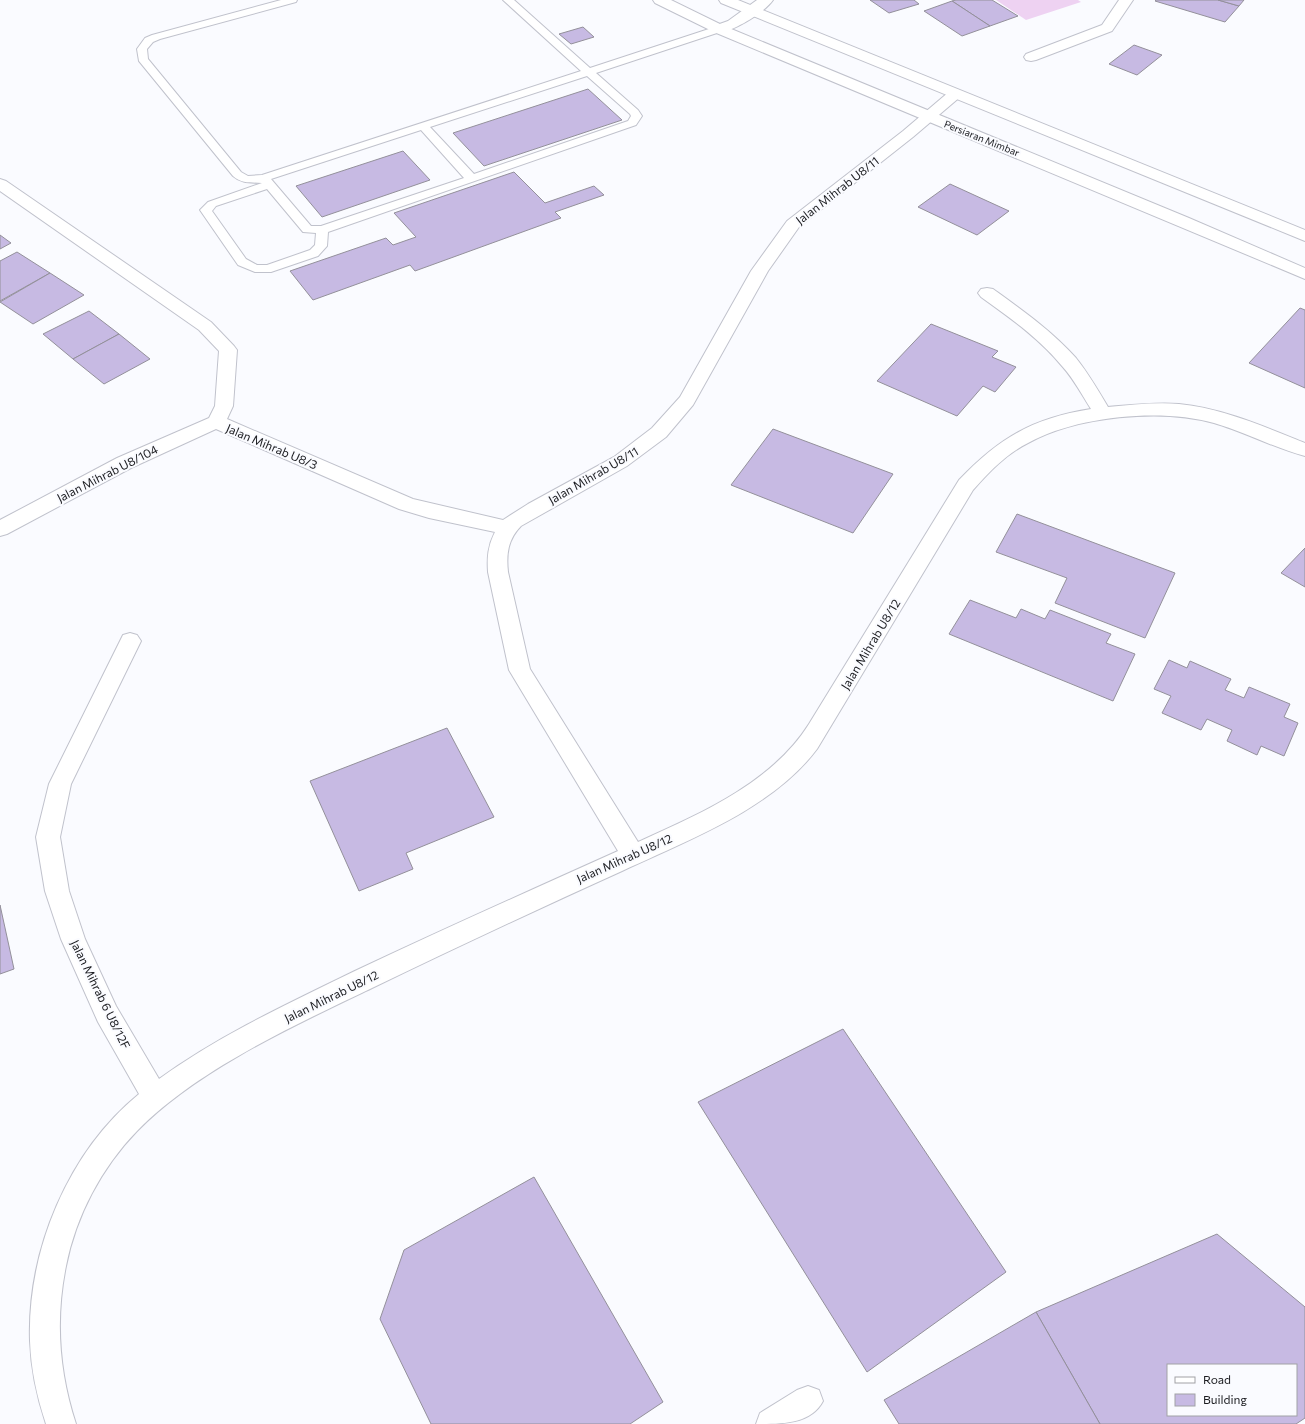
<svg xmlns="http://www.w3.org/2000/svg" width="1305" height="1424" font-family="Commissioner,sans-serif">
<rect width="100%" height="100%" fill="#fafbff"/>
<polygon fill="#eed2f2" points="996,0 1078,0 1081,2 1026,20"/>
<g fill="#c7bae3" stroke="#93909a" fill-rule="evenodd">
<polygon points="870,0 914,0 919,4 889,13"/>
<polygon points="956,0 992,0 1018,16 990,26 952,1"/>
<polygon points="1156,0 1218,0 1239,6 1225,22 1155,1"/>
<polygon points="1218,0 1244,0 1239,6"/>
<polygon points="952,1 990,26 962,36 924,11"/>
<polygon points="583,27 594,37 571,44 559,34"/>
<polygon points="1134,45 1162,55 1137,75 1109,64"/>
<polygon points="588,89 622,120 484,166 453,133"/>
<polygon points="403,151 430,180 322,217 296,186"/>
<polygon points="514,172 545,203 594,186 604,195 555,212 561,218 415,271 410,265 313,300 290,271 386,238 393,245 416,237 394,213"/>
<polygon points="950,184 1009,211 977,235 918,207"/>
<polygon points="0,235 11,243 0,249"/>
<polygon points="17,252 50,273 0,301 0,261"/>
<polygon points="50,273 84,295 33,324 0,302"/>
<polygon points="1300,308 1305,310 1305,388 1249,363"/>
<polygon points="89,311 119,334 73,359 43,334"/>
<polygon points="931,324 998,351 992,357 1016,367 995,392 983,386 957,416 877,381"/>
<polygon points="119,334 150,359 104,384 73,359"/>
<polygon points="773,429 893,474 853,533 731,485"/>
<polygon points="1017,514 1175,573 1145,638 1055,603 1067,578 996,552"/>
<polygon points="1305,548 1305,587 1281,573"/>
<polygon points="970,600 1016,618 1021,609 1045,619 1050,610 1111,634 1106,643 1135,654 1113,701 949,634"/>
<polygon points="1169,660 1187,668 1190,661 1231,679 1225,690 1244,698 1249,687 1290,704 1284,717 1298,723 1284,756 1261,746 1257,755 1227,741 1232,730 1207,719 1201,730 1162,713 1171,696 1154,689"/>
<polygon points="447,728 494,817 406,853 413,869 359,891 310,781"/>
<polygon points="0,905 14,969 0,974"/>
<polygon points="843,1029 1006,1272 867,1372 698,1102"/>
<polygon points="534,1177 663,1402 630,1424 431,1424 380,1319 404,1250"/>
<path d="M1217 1234 1305 1307V1418L1296 1424H1100L1036 1312ZM1168 1365H1296V1415H1168Z"/>
<polygon points="1036,1312 1100,1424 899,1424 884,1400"/>
</g>
<g fill="none" stroke-linecap="round" stroke-linejoin="round">
<g stroke="#c0c2cc" stroke-width="2">
<path id="service" d="M281 0H297L296 2 160 39 153 42 147 49 148 59 241 172 248 176 262 175 581 71 503 0H514L590 68 715 27 719 26 724 29 723 31 596 73 638 110 642 116 636 125 328 232 327 246 318 256 271 272H255L238 265 200 210 208 202 262 183C251 182 242 184 233 176L139 61 137 49 145 38 152 35ZM587 76 630 114 631 116 628 121 474 174 430 127ZM421 130 464 178 321 226H311L271 179ZM267 189 303 232 316 233 315 245 310 250 267 265H257L246 259 212 211 216 206Z"/>
</g>
<g stroke="#c0c2cc" stroke-width="2">
<g id="minor">
<path d="M757 0H773C765 12 728 36 714 32L712 29 714 26 728 21Z"/>
<polygon points="1119,0 1133,0 1112,31 1036,60 1031,61 1026,60 1024,57 1026,54 1102,25"/>
<path d="M955 90 960 91 962 94 960 97 913 137 799 227 768 271 693 405 666 437 627 466 521 526C508 539 506 554 508 572L530 669 638 842C700 814 772 783 809 724L959 480C999 438 1033 418 1091 409 1082 395 1074 379 1062 366 1039 338 1010 318 981 297L978 293 981 289 987 288 993 289C1022 310 1052 331 1076 358 1088 373 1098 390 1108 407 1131 405 1155 402 1179 404 1222 408 1265 427 1305 443V456C1274 448 1245 432 1214 423 1161 408 1077 416 1028 443 1006 454 989 472 973 490L817 749C772 809 688 840 622 871 538 909 455 948 372 988 295 1025 196 1070 137 1131 101 1168 76 1216 66 1266 55 1320 59 1372 76 1424H46C37 1397 31 1370 30 1341 27 1251 68 1152 139 1094L98 1022 61 939 45 891 36 837 49 784 123 635 130 633 137 635 141 641 71 784 60 837 69 891 85 939 116 1006 159 1079C220 1035 289 1003 357 970 444 929 531 890 618 851L509 670 488 572C487 557 488 546 495 532L429 518 399 509 216 429 131 468 7 534 0 536V520L117 458 209 418 215 406 219 351 199 330 0 191V179L6 181 211 322 234 346 237 350 233 406 227 419 413 499 503 520 528 504 614 457 652 428 680 397 751 271 787 221 903 131 950 91Z"/>
<path d="M808 1386 819 1390 823 1401C811 1424 782 1424 756 1424L760 1413 797 1390Z"/>
</g>
</g>
<g stroke="#c0c2cc" stroke-width="2">
<g id="tertiary">
<polygon points="653,0 671,0 724,26 1189,218 1305,268 1305,279 714,32 655,3"/>
<polygon points="719,0 738,0 1305,230 1305,241 721,3"/>
</g>
</g>
<use href="#service" fill="#fff" fill-rule="evenodd"/>
<use href="#minor" fill="#fff" fill-rule="evenodd"/>
<use href="#tertiary" fill="#fff" fill-rule="evenodd"/>
</g>
<g text-anchor="middle" dominant-baseline="central" stroke-width="4" stroke-linejoin="round" paint-order="stroke">
<g font-size="10" fill="#1b1c20" stroke="#fafbff">
<text transform="translate(982 138) rotate(22)">Persiaran Mimbar</text>
</g>
<g font-size="12" fill="#1b1c20" stroke="#fafbff">
<text transform="translate(837 190) rotate(-38)">Jalan Mihrab U8/11</text>
<text transform="translate(272 446) rotate(23)">Jalan Mihrab U8/3</text>
<text transform="translate(107 473) rotate(-27)">Jalan Mihrab U8/104</text>
<text transform="translate(593 475) rotate(-30)">Jalan Mihrab U8/11</text>
<text transform="translate(870 644) rotate(-59)">Jalan Mihrab U8/12</text>
<text transform="translate(624 858) rotate(-24)">Jalan Mihrab U8/12</text>
<text transform="translate(101 994) rotate(64)">Jalan Mihrab 6 U8/12F</text>
<text transform="translate(331 996) rotate(-26)">Jalan Mihrab U8/12</text>
</g>
</g>
<rect x="1167" y="1364" width="130" height="52" fill="#fafbff" stroke="#a1a2a6"/>
<rect x="1175" y="1377" width="20" height="6" fill="#ffffff" stroke="#a1a2a6"/>
<text x="1203" y="1384" font-size="12" fill="#1b1c20">Road</text>
<rect x="1175" y="1394" width="20" height="12" fill="#c7bae3" stroke="#a1a2a6"/>
<text x="1203" y="1404" font-size="12" fill="#1b1c20">Building</text>
</svg>
